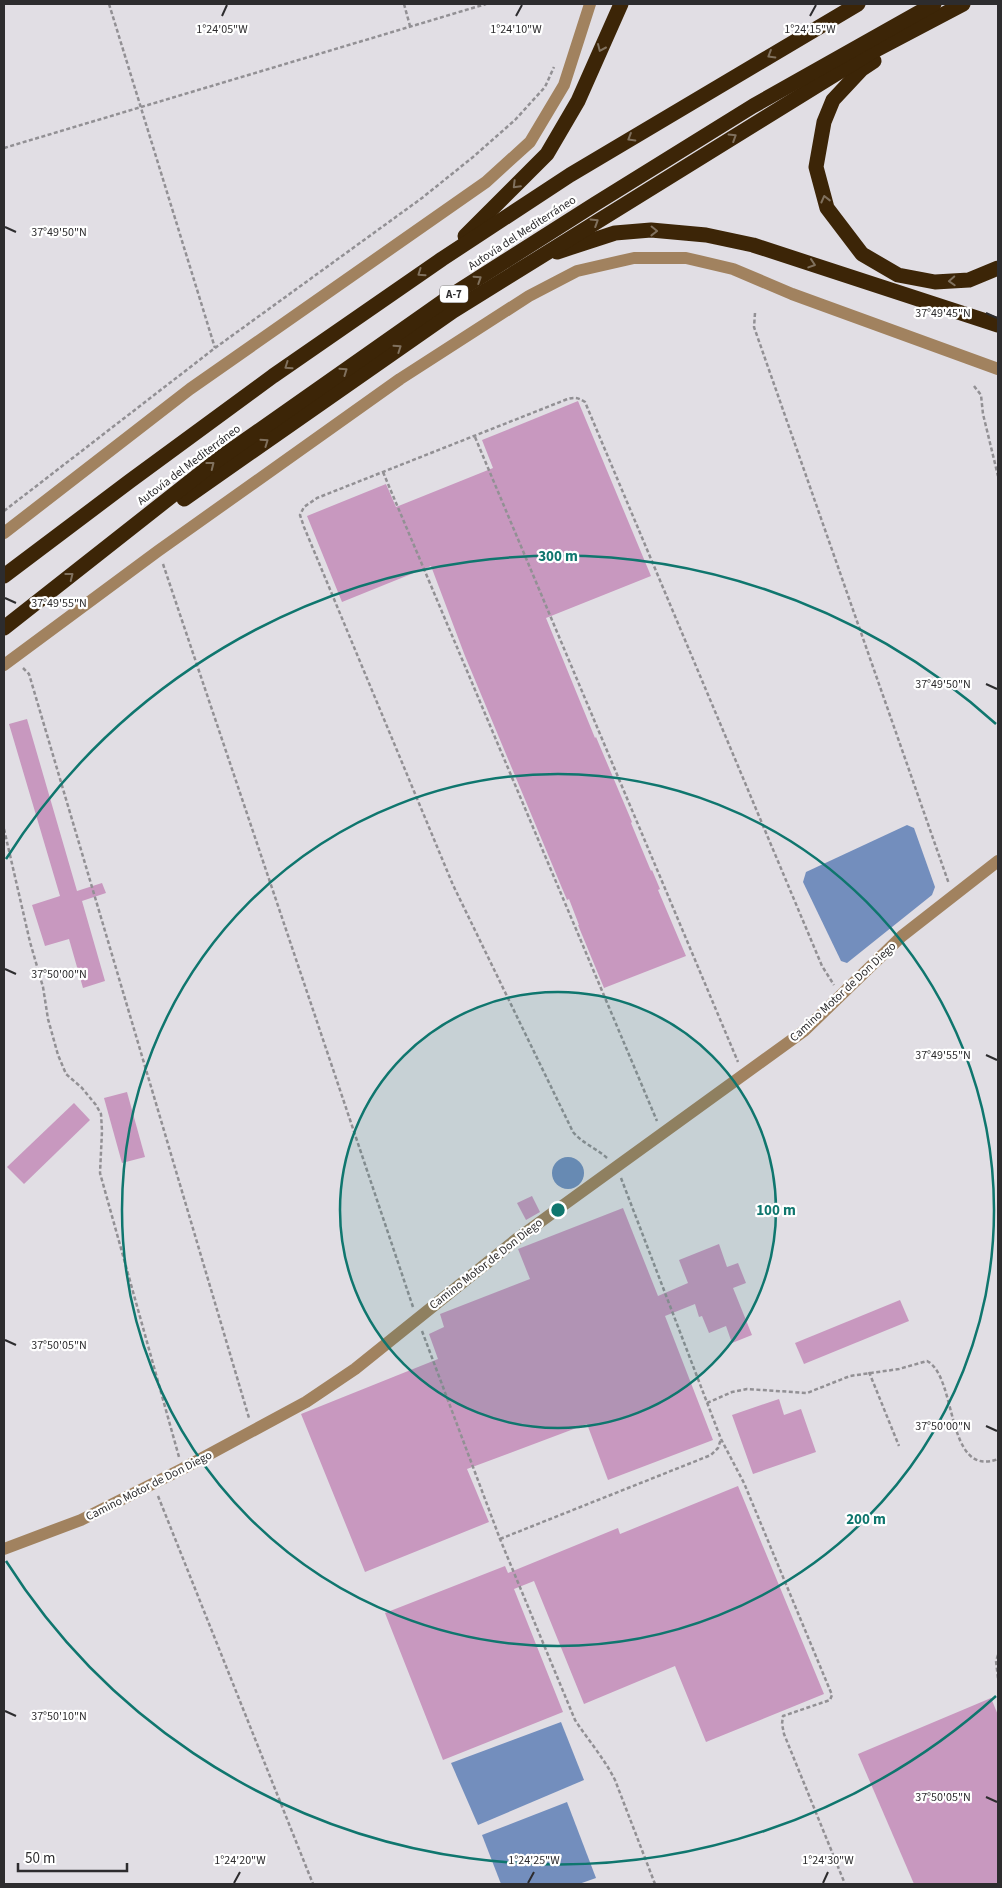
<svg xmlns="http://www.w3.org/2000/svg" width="1002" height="1888" font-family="'Source Sans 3',sans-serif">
<rect width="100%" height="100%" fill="#e1dee4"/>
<g fill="#738ebd">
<polygon points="907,825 914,828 935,887 932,895 847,963 841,961 803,882 806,872"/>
<circle cx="568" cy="1173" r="16"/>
<polygon points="561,1722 584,1780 478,1825 451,1763"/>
<polygon points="567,1802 596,1878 579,1884 501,1884 482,1835"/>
</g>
<g fill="#c898bf">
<polygon points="578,401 651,576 546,618 595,738 596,737 632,822 631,823 651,871 652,870 660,889 658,890 686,956 604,988 578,925 579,925 569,899 567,900 465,656 431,566 342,602 307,516 386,484 396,507 493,468 482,440"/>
<polygon points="27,719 77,891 102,883 106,893 82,901 105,981 83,988 69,939 45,946 32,905 60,896 9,724"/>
<polygon points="127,1092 145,1157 122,1163 104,1098"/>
<polygon points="74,1103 90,1120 24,1184 7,1167"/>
<polygon points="532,1196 540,1212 526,1220 517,1203"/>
<polygon points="623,1208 658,1296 688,1283 679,1260 719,1244 727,1267 738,1263 746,1283 733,1288 752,1335 732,1343 726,1326 709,1333 702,1316 699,1317 695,1304 665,1316 713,1440 608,1480 587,1424 467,1469 489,1522 365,1572 301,1414 438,1359 429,1334 444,1327 440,1314 530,1279 518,1249"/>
<polygon points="900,1300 909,1321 804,1364 795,1343"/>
<polygon points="779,1399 784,1415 801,1409 816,1452 753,1474 732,1415"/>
<polygon points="738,1486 824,1694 706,1742 675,1666 584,1704 534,1581 514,1589 563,1712 443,1760 385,1613 505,1566 508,1573 618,1528 620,1534"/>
<polygon points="991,1698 998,1715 998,1884 914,1884 858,1754"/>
</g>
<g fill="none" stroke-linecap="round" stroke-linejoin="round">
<g stroke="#929094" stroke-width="2.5" stroke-dasharray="4 2.5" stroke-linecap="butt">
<polyline points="109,4 215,348"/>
<polyline points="404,4 410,26"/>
<polyline points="4,148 486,4"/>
<polyline points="755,313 754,327 949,884"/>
<polyline points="974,386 981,395 983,414 998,476"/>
<polyline points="475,437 738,1062"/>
<polyline points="383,472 657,1121"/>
<polyline points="4,511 215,348 422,198 473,157 515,120 545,87 554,67"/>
<polyline points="163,564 413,1307"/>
<polyline points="23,668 29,674 249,1418"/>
<polyline points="4,829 30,942 43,987 48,1019 58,1055 66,1074 82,1088 96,1105 101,1114 102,1131 100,1173 179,1457"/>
<path d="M607 1158C596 1148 582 1143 573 1132L453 885 304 527 300 515 304 507 317 498 565 400C573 397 578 397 585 402L822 966 834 985"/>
<polyline points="621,1178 721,1439 744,1483 832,1695 830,1700 783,1716 782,1724 784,1734 845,1884"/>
<path d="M422 1331 500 1539 575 1720C588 1740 604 1758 615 1780L655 1884"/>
<polyline points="869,1372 899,1446"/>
<path d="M707 1403 732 1392 747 1389 807 1393 850 1376 899 1369 927 1361C958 1377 945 1479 998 1459"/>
<polyline points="158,1496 313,1884"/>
<polyline points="500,1539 711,1455 718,1448 721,1439"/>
<polyline points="998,1655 996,1661 998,1678"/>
</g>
<g stroke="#a1825f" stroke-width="12">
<polyline points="4,533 190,389 486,182 530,142 564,85 590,4"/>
<polyline points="4,665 158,551 400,379 529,296 577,271 634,258 686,258 733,269 792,294 998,369"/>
<polyline points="4,1549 81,1520 182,1469 306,1402 355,1369 518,1238 804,1031 902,936 998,861"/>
</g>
<g stroke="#3c2507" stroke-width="15">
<polyline points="874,61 862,69 833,100 824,122 816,167 827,208 862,254 898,275 935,282 969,280 998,268"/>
<polyline points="465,236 547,154 578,101 621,4"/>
<polyline points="557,252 615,233 651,230 706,235 753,245 998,325"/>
<polyline points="184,499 453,311 868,54 963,4"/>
<polyline points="4,576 130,481 273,376 442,259 570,175 858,4"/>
<polyline points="4,628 220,458 455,293 595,204 753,106 934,4"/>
</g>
</g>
<defs><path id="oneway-chevron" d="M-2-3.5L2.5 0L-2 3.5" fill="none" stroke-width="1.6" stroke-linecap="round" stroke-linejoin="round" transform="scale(1.25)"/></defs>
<g stroke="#80715e">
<use href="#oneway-chevron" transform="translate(601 48) rotate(114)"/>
<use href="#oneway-chevron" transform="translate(771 55) rotate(149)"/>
<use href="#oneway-chevron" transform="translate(733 137) rotate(-32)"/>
<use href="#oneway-chevron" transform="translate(631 138) rotate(149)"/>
<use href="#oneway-chevron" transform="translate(516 185) rotate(135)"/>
<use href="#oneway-chevron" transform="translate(825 199) rotate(-104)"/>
<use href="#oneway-chevron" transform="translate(595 222) rotate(-32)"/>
<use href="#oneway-chevron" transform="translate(654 231) rotate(1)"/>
<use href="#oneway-chevron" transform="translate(812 264) rotate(18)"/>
<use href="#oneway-chevron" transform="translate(421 273) rotate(145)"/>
<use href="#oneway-chevron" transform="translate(478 279) rotate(-33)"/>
<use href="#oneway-chevron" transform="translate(952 281) rotate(177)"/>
<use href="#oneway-chevron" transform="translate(398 348) rotate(-34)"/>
<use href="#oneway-chevron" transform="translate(288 366) rotate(145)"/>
<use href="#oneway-chevron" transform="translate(344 371) rotate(-35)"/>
<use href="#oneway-chevron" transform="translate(265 442) rotate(-35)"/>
<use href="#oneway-chevron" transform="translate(211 465) rotate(-38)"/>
<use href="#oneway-chevron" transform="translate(70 576) rotate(-38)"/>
</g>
<path fill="none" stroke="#2d2c2e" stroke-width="2" d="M222 16 227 5M516 16 522 5M810 16 816 5M5 227 16 232M986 313 997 318M5 598 16 603M986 684 997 689M5 969 16 974M986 1055 997 1060M5 1340 16 1345M986 1426 997 1431M5 1711 16 1716M986 1797 997 1802M234 1883 240 1872M528 1883 534 1872M823 1883 828 1872"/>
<circle cx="558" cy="1210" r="218" fill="#0f766e" fill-opacity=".12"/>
<g fill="none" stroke="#0f766e" stroke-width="2.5">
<circle cx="558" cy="1210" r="218"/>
<circle cx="558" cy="1210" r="436"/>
<path d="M996 1696A654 654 0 0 1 6 1561M6 859A654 654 0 0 1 996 724"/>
</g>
<g text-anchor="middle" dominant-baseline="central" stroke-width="4.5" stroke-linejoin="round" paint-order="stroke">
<rect fill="#fff" stroke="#6c6b6d" stroke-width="1" x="440" y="285.5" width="28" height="17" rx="4"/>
<g font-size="11" font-weight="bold" fill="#2d2c2e">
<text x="454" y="294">A-7</text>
</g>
<g font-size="12" fill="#2d2c2e" stroke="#fff">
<text transform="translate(522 233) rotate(-33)">Autovía del Mediterráneo</text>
<text transform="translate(189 465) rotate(-37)">Autovía del Mediterráneo</text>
<text transform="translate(843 992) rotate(-43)">Camino Motor de Don Diego</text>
<text transform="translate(486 1264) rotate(-38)">Camino Motor de Don Diego</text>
<text transform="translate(149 1486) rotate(-27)">Camino Motor de Don Diego</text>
</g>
</g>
<g font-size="12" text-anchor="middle" fill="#2d2c2e" stroke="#fff" stroke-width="4.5" stroke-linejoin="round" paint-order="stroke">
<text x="222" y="33">1°24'05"W</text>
<text x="516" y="33">1°24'10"W</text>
<text x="810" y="33">1°24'15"W</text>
<text x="59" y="236">37°49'50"N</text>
<text x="943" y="317">37°49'45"N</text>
<text x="59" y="607">37°49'55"N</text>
<text x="943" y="688">37°49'50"N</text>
<text x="59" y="978">37°50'00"N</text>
<text x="943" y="1059">37°49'55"N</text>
<text x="59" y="1349">37°50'05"N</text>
<text x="943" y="1430">37°50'00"N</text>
<text x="59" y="1720">37°50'10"N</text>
<text x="943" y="1801">37°50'05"N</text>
<text x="240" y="1864">1°24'20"W</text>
<text x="534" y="1864">1°24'25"W</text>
<text x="828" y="1864">1°24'30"W</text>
</g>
<circle cx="558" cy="1210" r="8" fill="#0f766e" stroke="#fff" stroke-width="2.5"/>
<g font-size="15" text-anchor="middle" font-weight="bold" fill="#0f766e" stroke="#fff" stroke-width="4.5" stroke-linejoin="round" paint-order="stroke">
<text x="558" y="561">300 m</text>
<text x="776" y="1215">100 m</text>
<text x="866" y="1524">200 m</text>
</g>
<rect width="1002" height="1888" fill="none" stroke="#2d2c2e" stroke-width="10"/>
<path d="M18 1863v8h109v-8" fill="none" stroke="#2d2c2e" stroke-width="2.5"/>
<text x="25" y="1863" font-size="15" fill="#2d2c2e" stroke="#ffffff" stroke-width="4" paint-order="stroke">50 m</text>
</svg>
